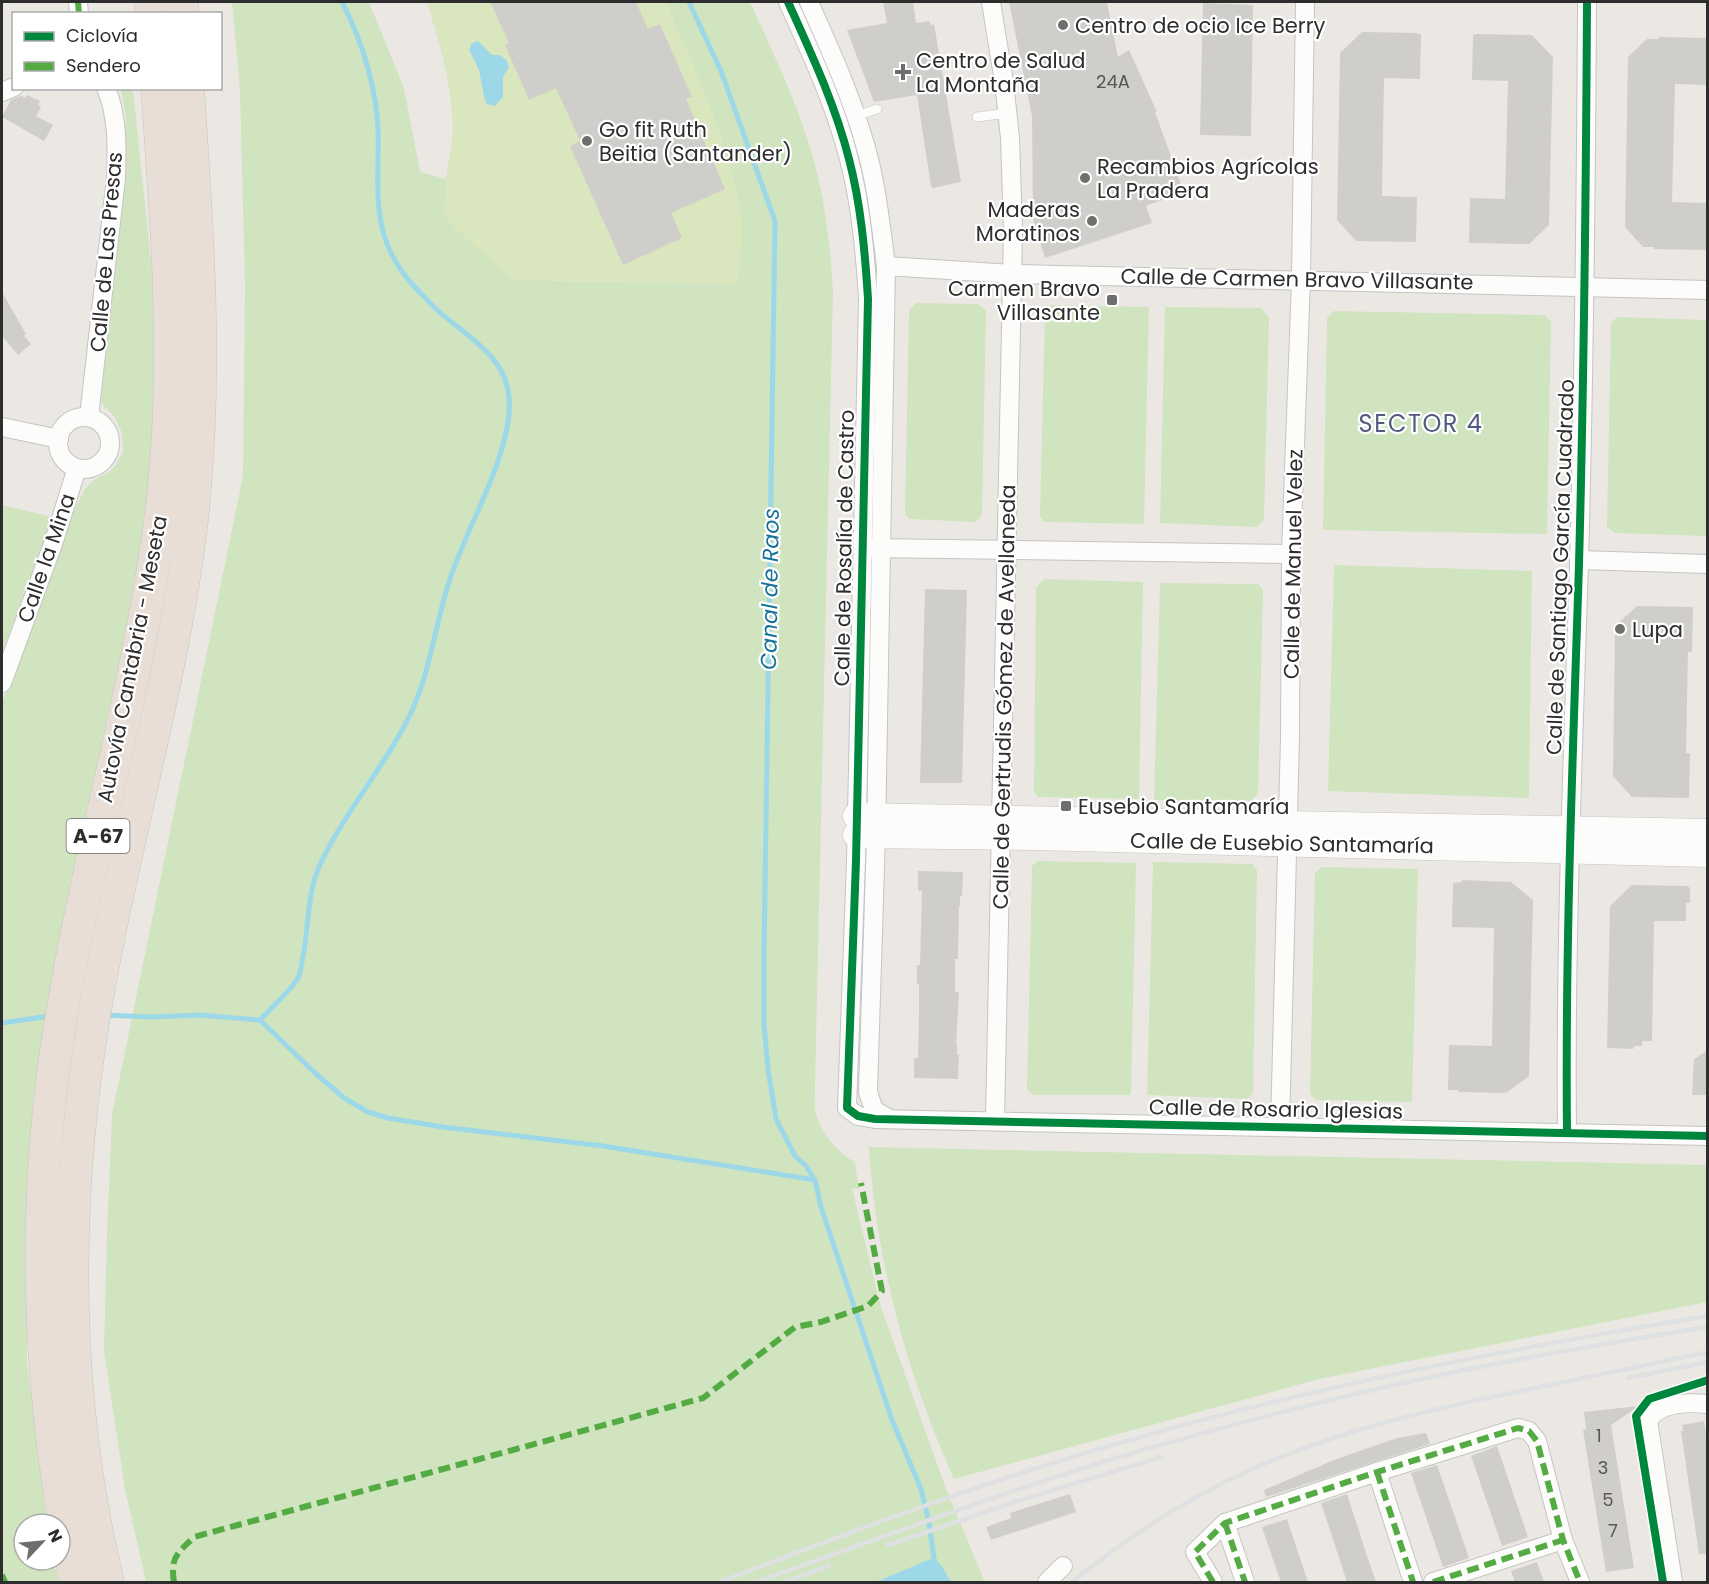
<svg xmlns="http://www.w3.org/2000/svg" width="1709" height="1584" font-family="Poppins,sans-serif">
<rect width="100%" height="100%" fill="#ebe8e4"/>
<g fill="#d0e4bf">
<path d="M232 2H369L404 88 420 172 446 179C463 117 445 62 427 2L553 281 738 284 715 121 666 2H750C770 46 792 91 807 138 824 188 830 240 833 292L815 1085C815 1094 814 1105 816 1114 821 1133 838 1153 855 1162L859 1189 852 1188 880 1304 946 1489 985 1582H146L125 1489 104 1351 107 1232 112 1115 243 476 245 285 240 91Z"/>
<polygon points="121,89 133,89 155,301 154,403 149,491 136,575 120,660 53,974 34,1092 26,1224 27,1361 47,1524 24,1524 24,1560 53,1560 59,1582 2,1582 2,703 59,554 69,520 85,489 94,480 108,473 116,465 123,452 122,433 114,416 101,403 126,117"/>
<polygon points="916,303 978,304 986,311 982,515 976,522 909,519 905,515 909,311"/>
<polygon points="1051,305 1149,307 1144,524 1045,522 1040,517 1045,311"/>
<polygon points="1165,307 1261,308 1269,318 1264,520 1256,527 1160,523"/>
<polygon points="1334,311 1545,315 1551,322 1547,534 1323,530 1327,318"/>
<polygon points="1617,317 1707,320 1707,536 1615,533 1607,527 1611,323"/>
<polygon points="2,505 53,517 2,653"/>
<polygon points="1334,565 1532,571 1529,798 1328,791"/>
<polygon points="1044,579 1143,582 1139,799 1038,797 1034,792 1036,588"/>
<polygon points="1160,583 1258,584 1263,590 1258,794 1251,801 1154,800"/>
<polygon points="1037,861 1136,863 1131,1095 1033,1095 1027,1089 1032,866"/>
<polygon points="1153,862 1252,864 1257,870 1253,1094 1246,1099 1147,1095"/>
<polygon points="1322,867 1418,869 1412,1102 1317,1100 1310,1094 1315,873"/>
<path d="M869 1147 1707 1165V1302L1319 1379 954 1479C907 1374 876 1262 869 1147Z"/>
</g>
<path fill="#dae7be" d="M427 2H666C694 70 730 141 741 215 744 236 739 262 738 284L513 280 457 230 444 215 446 179 454 126 445 60Z"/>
<g fill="#9dd8e8">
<polygon points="478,41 492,55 500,55 507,61 509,67 503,77 503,97 495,106 487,104 485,101 479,70 469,50 472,43"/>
<polygon points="933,1558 941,1565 951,1582 876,1582"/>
</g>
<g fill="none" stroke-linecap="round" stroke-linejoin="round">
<g stroke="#9dd8e8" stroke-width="5">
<polyline points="689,2 721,71 775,221 764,954 764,1024 768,1069 776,1119 795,1156 806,1166 815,1180 821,1207 892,1420 921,1489 928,1518 935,1564"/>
<polyline points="104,1015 152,1017 199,1015 260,1020 314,1072 344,1098 368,1112 388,1118 443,1127 603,1146 815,1180"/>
<path d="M260 1020C268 1011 294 987 298 978 301 972 302 963 303 956 309 927 307 894 319 867 343 814 381 772 407 721 429 679 434 630 448 585 464 530 514 453 509 397 506 355 462 333 435 308 419 292 402 275 392 255 371 214 380 170 378 127 375 83 362 41 342 2"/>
<polyline points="2,1023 50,1016"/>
</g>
</g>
<g fill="#d0cecb">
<polygon points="490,2 636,2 648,29 660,24 692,97 686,99 725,189 671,213 682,238 623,265 570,146 580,141 556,88 529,100 505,45 509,43"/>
<polygon points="883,2 913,2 916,23 930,21 930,25 934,24 961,182 933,188 931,186 917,95 874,102 847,30 887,23"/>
<polygon points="1009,2 1107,2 1118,57 1129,50 1157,112 1155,112 1184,192 1146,206 1152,223 1045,258 1033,219 1032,116"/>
<polygon points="1203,3 1253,5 1251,136 1200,135"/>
<polygon points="1362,32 1418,33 1418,34 1421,34 1420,79 1384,78 1382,196 1417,197 1416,242 1356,241 1337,220 1340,53"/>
<polygon points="1476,34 1532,35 1553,57 1549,225 1529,244 1469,243 1470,198 1505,199 1508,81 1472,80 1473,35"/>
<polygon points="1659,37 1707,38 1707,85 1675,84 1672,202 1707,203 1706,250 1654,249 1654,247 1643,247 1625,227 1628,57 1647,39 1659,39"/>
<polygon points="27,95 40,101 38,105 41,107 36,116 53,125 44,141 2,117 11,100 21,96 25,98"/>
<polygon points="2,292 26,334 24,336 31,344 18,355 2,336"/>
<polygon points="925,589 967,590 962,783 920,783"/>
<polygon points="1637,606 1693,607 1692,652 1688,652 1686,753 1690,753 1689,798 1632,797 1613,776 1615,631 1616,625"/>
<polygon points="918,871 963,872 962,896 960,896 960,906 959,906 958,959 955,959 955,992 959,992 956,1045 957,1044 957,1055 959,1055 958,1079 914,1078 914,1058 918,1058 919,1014 919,984 917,984 917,965 920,965 922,891 918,891"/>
<polygon points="1462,880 1511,882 1533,900 1529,1076 1506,1093 1459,1092 1458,1090 1448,1090 1449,1045 1492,1046 1494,928 1452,927 1453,883 1462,882"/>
<polygon points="1632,885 1687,886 1690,888 1690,903 1686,903 1686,921 1654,921 1652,1041 1642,1041 1642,1046 1634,1046 1633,1049 1607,1048 1610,906"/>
<polygon points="1707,1051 1707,1095 1692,1095 1694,1059"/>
<polygon points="1639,1406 1611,1425 1634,1568 1606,1572 1583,1430 1586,1429 1584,1412"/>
<polygon points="1704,1421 1707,1442 1707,1554 1699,1554 1681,1431 1683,1431 1682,1425"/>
<polygon points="1426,1433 1430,1444 1266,1497 1264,1490 1334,1460 1397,1438"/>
<polygon points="1497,1446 1528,1537 1502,1546 1471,1456"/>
<polygon points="1437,1465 1469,1558 1443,1567 1411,1473"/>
<polygon points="1070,1494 1076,1512 991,1540 986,1527 1011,1518 1010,1513"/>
<polygon points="1347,1494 1368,1559 1376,1582 1347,1582 1321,1503"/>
<polygon points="1287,1519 1308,1582 1281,1582 1268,1545 1262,1527"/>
<polygon points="1537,1562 1544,1582 1515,1582 1511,1571"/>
</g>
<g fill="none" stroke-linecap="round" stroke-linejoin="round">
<g stroke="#c5c4c4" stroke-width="10">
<g id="lane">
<polyline points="856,116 877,109"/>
<polyline points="977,117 1007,113"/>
</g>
</g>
<g stroke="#c5c4c4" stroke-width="20">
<g id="street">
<polyline points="78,2 79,14"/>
<path d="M788 2C811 53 835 104 849 159 861 205 865 252 868 299L856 861 847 1108 858 1116 875 1119 1708 1136"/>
<path d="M809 2C830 50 852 97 866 148 877 187 881 227 886 266L876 836 868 1092 874 1110 890 1119"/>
<polyline points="991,2 1004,82 1010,138 1013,229 995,1121"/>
<polyline points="2,92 14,87"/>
<polyline points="886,266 1012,274 1708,290"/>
<circle cx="84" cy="443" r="26"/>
<path d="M89 417 116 178C117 148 118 116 106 88"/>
<polyline points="2,427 59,439"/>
<polyline points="870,548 1291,554"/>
<polyline points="1579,560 1708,564"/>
<polyline points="2,683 53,544 77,468"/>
<polyline points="1280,1127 1290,737 1291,554 1301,279 1305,2"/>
<path d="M1567 1133C1565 943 1573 754 1579 564 1584 377 1586 189 1587 2"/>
<polyline points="1377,1472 1413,1582"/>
<polyline points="1225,1523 1245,1582"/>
<polyline points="1047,1582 1063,1566"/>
<polyline points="1213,1582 1195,1552 1225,1523 1377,1472 1518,1428 1529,1431 1537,1441 1563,1540 1580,1582"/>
<polyline points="1433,1582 1563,1540"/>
<path d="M1673 1582 1648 1421C1659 1402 1688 1402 1708 1404"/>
</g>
</g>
<g stroke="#c5c4c4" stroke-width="27">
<g id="secondary">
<polyline points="856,816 1708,832"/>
<polyline points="856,835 1033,837 1708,854"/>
</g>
</g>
<g stroke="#c6c5c3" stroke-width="33">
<g id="highway">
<polyline points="150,2 151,14"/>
<polyline points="182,2 183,14"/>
<path d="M76 1582C37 1397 30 1213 60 1025 88 851 141 680 162 505 178 366 167 227 157 88"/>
<path d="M108 1582C58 1376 64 1158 106 951 134 807 175 665 192 520 208 375 198 233 188 88"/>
</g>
</g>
<use href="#lane" stroke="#fcfcfb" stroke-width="9"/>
<use href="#street" stroke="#fcfcfb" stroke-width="18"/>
<use href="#secondary" stroke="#fcfcfb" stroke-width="26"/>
<use href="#highway" stroke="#e8ded6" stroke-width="32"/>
<g stroke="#dfe0e1" stroke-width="4.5">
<polyline points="1628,1378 1708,1362"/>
<polyline points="888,1545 1015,1502 1161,1457"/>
<path d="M720 1582C860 1528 1003 1475 1148 1435 1331 1383 1520 1347 1708 1316"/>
<path d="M755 1582C882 1538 1007 1490 1136 1452 1220 1428 1305 1405 1390 1386 1495 1362 1601 1344 1708 1327"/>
<polyline points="784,1582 829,1566"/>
<path d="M1072 1582C1127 1538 1187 1498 1252 1469 1340 1430 1432 1409 1526 1390 1586 1377 1647 1365 1708 1352"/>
</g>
<g stroke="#54ab44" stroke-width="6" stroke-dasharray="12 6" stroke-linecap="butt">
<polyline points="78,2 79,14"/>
<polyline points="1377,1472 1413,1582"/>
<polyline points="1225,1523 1245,1582"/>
<polyline points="2,1575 5,1582"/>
<path d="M174 1582C170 1557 177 1554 194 1537L703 1398 795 1327 821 1322 868 1306 882 1291 861 1183"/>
<polyline points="1213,1582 1195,1552 1225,1523 1377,1472 1518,1428 1529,1431 1537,1441 1563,1540 1580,1582"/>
<polyline points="1433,1582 1563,1540"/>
</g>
<g stroke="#fff" stroke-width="11">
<g id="cycleway">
<path d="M788 2C811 53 835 104 849 159 861 205 865 252 868 299L856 861 847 1108 858 1116 875 1119 1708 1136"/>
<path d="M1567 1133C1565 943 1573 754 1579 564 1584 377 1586 189 1587 2"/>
<polyline points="1663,1582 1636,1416 1649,1399 1708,1380"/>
</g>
</g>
<use href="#cycleway" stroke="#00873e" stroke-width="8"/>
</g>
<g fill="#706e6d" stroke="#fff" stroke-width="2">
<circle cx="1063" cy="25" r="6"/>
<path d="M900 63h6v6h6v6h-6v6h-6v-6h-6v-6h6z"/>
<circle cx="587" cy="141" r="6"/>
<circle cx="1085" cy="178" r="6"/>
<circle cx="1092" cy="221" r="6"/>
<rect x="1106" y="294" width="12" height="12" rx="3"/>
<circle cx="1620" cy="629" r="6"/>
<rect x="1060" y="800" width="12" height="12" rx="3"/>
</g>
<g text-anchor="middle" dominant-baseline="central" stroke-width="4.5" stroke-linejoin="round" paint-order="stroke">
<g font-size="18" fill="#585756">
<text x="1113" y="81">24A</text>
<text x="1599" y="1435">1</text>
<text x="1603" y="1467">3</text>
<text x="1608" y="1499">5</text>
<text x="1613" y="1530">7</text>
</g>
<rect fill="#fff" stroke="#6c6c6c" stroke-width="1.5" x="66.5" y="819" width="63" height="34" rx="4.5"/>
<g font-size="20" font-weight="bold" fill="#2d2d2d">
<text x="98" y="836">A-67</text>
</g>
<g font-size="21" fill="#2d2d2d" stroke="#fff" text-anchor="start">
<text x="1075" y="25">Centro de ocio Ice Berry</text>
<text x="916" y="60">Centro de Salud<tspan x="916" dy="24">La Montaña</tspan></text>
<text x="599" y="129">Go fit Ruth<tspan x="599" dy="24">Beitia (Santander)</tspan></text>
<text x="1097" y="166">Recambios Agrícolas<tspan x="1097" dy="24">La Pradera</tspan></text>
<text x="1080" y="209" text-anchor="end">Maderas<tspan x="1080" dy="24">Moratinos</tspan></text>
<text x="1100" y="288" text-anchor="end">Carmen Bravo<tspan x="1100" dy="24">Villasante</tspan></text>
<text x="1632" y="629">Lupa</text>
<text x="1078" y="806">Eusebio Santamaría</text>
</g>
<g font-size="21" fill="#2d2d2d" stroke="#fff">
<text transform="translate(106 252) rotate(-85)">Calle de Las Presas</text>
<text transform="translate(1297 279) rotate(1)">Calle de Carmen Bravo Villasante</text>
<text transform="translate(844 548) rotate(-89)">Calle de Rosalía de Castro</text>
<text transform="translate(46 558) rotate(-71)">Calle la Mina</text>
<text transform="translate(1293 564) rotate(-89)">Calle de Manuel Velez</text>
<text transform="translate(1560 567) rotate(-88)">Calle de Santiago García Cuadrado</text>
<text transform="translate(132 659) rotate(-79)">Autovía Cantabria - Meseta</text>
<text transform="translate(1004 697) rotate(-89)">Calle de Gertrudis Gómez de Avellaneda</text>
<text transform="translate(1282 843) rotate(1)">Calle de Eusebio Santamaría</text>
<text transform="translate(1276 1109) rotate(1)">Calle de Rosario Iglesias</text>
</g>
<g font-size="22" font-style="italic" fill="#167299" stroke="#fff">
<text transform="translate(770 589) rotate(-89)">Canal de Raos</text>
</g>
<g font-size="24" letter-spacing="1.5" fill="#505a7c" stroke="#fff">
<text x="1421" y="423">SECTOR 4</text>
</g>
</g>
<rect width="1709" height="1584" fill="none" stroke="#2d2d2d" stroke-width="6"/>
<rect x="12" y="12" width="210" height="78" fill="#ffffff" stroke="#ababab" stroke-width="1.5"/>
<rect x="24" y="32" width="30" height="9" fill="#00873e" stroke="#ababab" stroke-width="1.5"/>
<text x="66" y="42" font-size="18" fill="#2d2d2d">Ciclovía</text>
<rect x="24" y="62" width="30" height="9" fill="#54ab44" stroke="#ababab" stroke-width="1.5"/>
<text x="66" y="72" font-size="18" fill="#2d2d2d">Sendero</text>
<g transform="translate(42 1542) rotate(64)"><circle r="28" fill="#ffffff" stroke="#ababab" stroke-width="1.5"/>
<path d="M0-4.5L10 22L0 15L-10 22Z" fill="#706e6d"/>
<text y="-9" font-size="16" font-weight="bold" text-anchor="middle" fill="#2d2d2d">N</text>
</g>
</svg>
